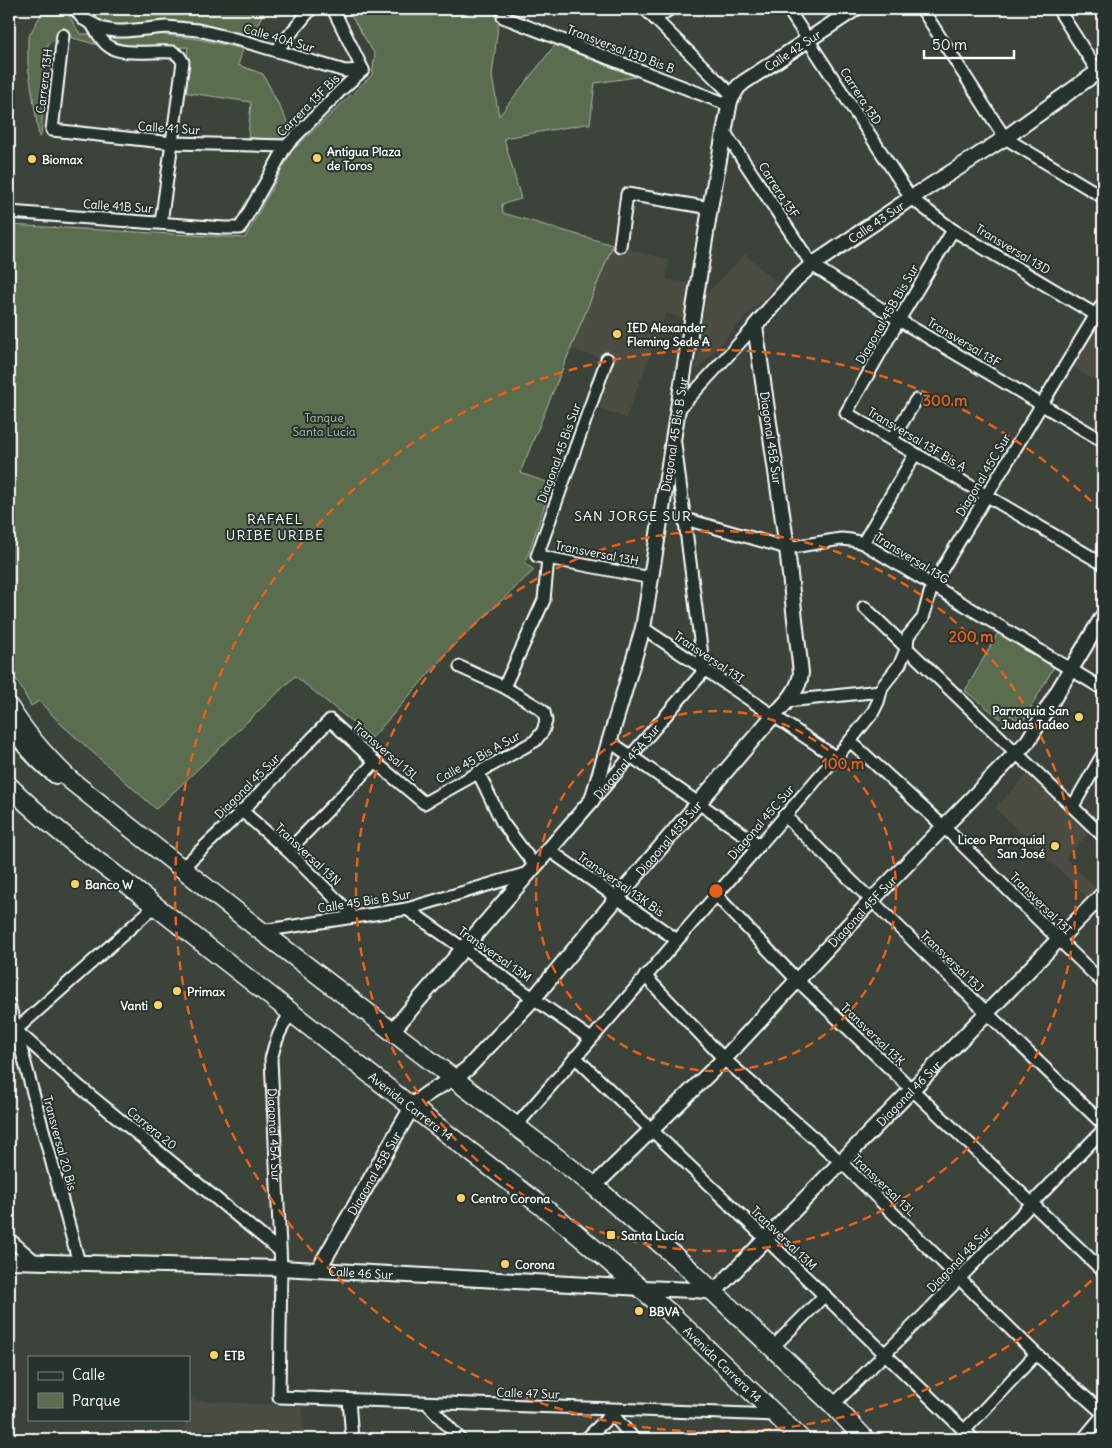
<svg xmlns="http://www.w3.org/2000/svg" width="1112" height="1448" font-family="Delius,sans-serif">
<rect width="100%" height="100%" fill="#3c433a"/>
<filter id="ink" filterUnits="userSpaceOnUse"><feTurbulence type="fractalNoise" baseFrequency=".02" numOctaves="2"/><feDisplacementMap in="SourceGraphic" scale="10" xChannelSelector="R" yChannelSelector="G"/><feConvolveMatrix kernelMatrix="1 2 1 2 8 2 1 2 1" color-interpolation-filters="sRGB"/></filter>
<g filter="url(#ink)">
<g fill="#4c4e43">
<polygon points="613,245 669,260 666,280 693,284 685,319 666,313 626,418 599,408 614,362 570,349"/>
<polygon points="745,254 777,283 696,371 706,295"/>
<polygon points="1093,324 1103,331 1103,386 1068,364"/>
<polygon points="1027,775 1088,834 1065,858 1096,888 1087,897 995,808"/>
<polygon points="9,1270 13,1270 11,1335 9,1335"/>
<polygon points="189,1400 302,1407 304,1439 185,1439 184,1419 189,1419"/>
</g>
<g fill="#5a6d50" stroke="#acb6a8">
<polygon points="44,9 65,9 80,34 158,34 198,39 243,49 238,65 263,74 292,131 284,139 248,138 251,102 183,92 188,47 115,50 63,35 48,44 41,136 39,137 28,65 28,38"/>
<polygon points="85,9 265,9 252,37 183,21 110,26 96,18"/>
<polygon points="347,9 500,9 492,76 499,116 555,45 636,77 595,83 590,124 586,124 504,138 521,199 502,204 503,213 613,245 520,473 552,484 525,563 534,570 454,645 372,738 295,676 156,809 61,724 39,701 31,706 9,666 9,316 13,272 9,271 9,225 245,238 292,151 372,75 375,55"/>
<polygon points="999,631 1055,665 1022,723 1010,715 1005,722 965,691"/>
</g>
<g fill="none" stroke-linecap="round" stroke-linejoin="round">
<g stroke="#fff" stroke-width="15">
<g id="minor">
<polyline points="75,9 83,19 103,29 115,31 125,31 166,27 198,30 243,41 345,71 363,70"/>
<polyline points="333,9 363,70"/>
<polyline points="645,9 732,95"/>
<polyline points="788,9 911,198 953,230 1103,319"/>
<polyline points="922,9 1005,138 1103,197"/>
<polyline points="1058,9 1098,72 1103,75"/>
<polyline points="503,17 729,105"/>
<polyline points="655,19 670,9"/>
<path d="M93 26C97 32 101 40 107 45 120 57 156 50 173 52L179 56 183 62 161 223"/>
<polyline points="63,35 52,130 173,143 286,146"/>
<polyline points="276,51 311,9"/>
<polyline points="724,131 812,265 899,320 1103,441"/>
<polyline points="9,212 224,228 240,228 286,146 341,90 363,70"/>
<polyline points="953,230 899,320 846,413 1103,564"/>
<polyline points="620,246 627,194 710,208"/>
<polyline points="607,359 537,556 651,578"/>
<polyline points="678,410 755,326"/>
<polyline points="892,439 916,400"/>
<polyline points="685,519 787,548 841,539 851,540 863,543 1103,689"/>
<polyline points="863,543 915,454"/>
<polyline points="864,607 1103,836"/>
<polyline points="643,628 835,757"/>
<polyline points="504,687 544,600 548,558"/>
<polyline points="788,701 880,691"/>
<polyline points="609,741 759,845"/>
<polyline points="850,741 944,827 1103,983"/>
<polyline points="478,772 502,822 535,866"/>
<path id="s1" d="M593 800 704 671 675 444"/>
<polyline points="1073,806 1103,754"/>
<polyline points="242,811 288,851 354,917"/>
<polyline points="784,815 987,1013 1103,1124"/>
<polyline points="549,850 677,940"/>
<polyline points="288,851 375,762"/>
<polyline points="181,869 242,811 330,720 375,762 424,803 535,741 543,731 546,721 544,712 536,706 504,687 460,667"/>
<polyline points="716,895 797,980 1103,1271"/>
<polyline points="407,909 591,1039"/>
<polyline points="261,931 407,909 528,873"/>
<polyline points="645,976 724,1059 841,1162 1036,1354 1103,1413"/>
<polyline points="9,1004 79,1263"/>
<path id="s2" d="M292 1012C281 1026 275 1041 271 1059L281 1268 279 1397 776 1415"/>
<polyline points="9,1024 80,1087 280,1251"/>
<polyline points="9,1036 155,906"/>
<polyline points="575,1057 766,1239 973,1439"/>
<polyline points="516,1126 850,741 873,712 878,702 882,687 900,664 907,647 908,636 923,618 932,586 1103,303"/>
<polyline points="9,1239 36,1262"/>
<polyline points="780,1340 825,1295"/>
<polyline points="349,1400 352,1439"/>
<polyline points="427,1403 460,1439"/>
<polyline points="833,1405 923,1316 1103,1130"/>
<polyline points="612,1414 634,1439"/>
<polyline points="964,1431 1036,1354"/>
<polyline points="586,1439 616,1410"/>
<polyline points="1083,1439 1103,1415"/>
</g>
</g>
<g stroke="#fff" stroke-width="18">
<g id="tertiary">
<path id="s3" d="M392 1031 592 800 643 628 710 208 730 101 738 87 744 82 855 9"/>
<path id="s4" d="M594 1186 724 1059 871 901 1028 741 1103 616"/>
<path id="s5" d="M9 1261 281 1268 642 1288 695 1290 714 1292 1103 894"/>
<path id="s6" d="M318 1270 412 1107C427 1089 451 1083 468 1068L534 998 617 898 773 716C786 703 799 691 801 673L787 548 755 326 796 279 812 265 911 198 1005 138 1103 68"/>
</g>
</g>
<g stroke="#fff" stroke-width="20">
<path id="secondary" d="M9 723C22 743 37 761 56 775"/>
</g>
<g stroke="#fff" stroke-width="21">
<g id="primary">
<path d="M9 707C26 735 45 756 69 779L261 931 594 1186 686 1266 833 1405 865 1439"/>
<path id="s7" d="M9 786C41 818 75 845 112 872L412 1107 565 1224 672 1315 801 1439"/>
</g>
</g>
<use href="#minor" stroke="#26332d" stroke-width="11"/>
<use href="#tertiary" stroke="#26332d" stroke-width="14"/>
<use href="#secondary" stroke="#26332d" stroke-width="16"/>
<use href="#primary" stroke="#26332d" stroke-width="18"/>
</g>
</g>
<g fill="none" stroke="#e96118" stroke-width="2.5" stroke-dasharray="9 6">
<circle cx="716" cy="891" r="180"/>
<circle cx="716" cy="891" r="360"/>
<path d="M1102 1270A541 541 0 1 1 1102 512"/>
</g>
<g fill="#ffd166" stroke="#26332d" stroke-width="2">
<circle cx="317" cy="158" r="5"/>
<circle cx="32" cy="159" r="5"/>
<circle cx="617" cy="334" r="5"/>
<circle cx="1079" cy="717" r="5"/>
<circle cx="1055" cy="846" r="5"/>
<circle cx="75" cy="884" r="5"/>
<circle cx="177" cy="991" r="5"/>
<circle cx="158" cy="1005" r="5"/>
<circle cx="461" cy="1198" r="5"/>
<rect x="606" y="1230" width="10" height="10" rx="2.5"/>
<circle cx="505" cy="1264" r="5"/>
<circle cx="639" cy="1311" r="5"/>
<circle cx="214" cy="1355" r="5"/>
</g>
<g text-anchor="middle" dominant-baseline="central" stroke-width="4" stroke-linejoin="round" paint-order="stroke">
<g font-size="12" fill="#fff" stroke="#26332d">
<text transform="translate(279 38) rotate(16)">Calle 40A Sur</text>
<text transform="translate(621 49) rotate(21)">Transversal 13D Bis B</text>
<text stroke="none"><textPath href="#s3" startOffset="1101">Calle 42 Sur</textPath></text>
<text transform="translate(44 81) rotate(-83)">Carrera 13H</text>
<text transform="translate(861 96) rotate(57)">Carrera 13D</text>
<text transform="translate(308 105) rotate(-45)">Carrera 13F Bis</text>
<text transform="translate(169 128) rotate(4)">Calle 41 Sur</text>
<text transform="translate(779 190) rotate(57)">Carrera 13F</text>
<text transform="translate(118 206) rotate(4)">Calle 41B Sur</text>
<text stroke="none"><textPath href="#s6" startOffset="1286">Calle 43 Sur</textPath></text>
<text transform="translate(1013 249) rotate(31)">Transversal 13D</text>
<text transform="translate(887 314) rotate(-60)">Diagonal 45B Bis Sur</text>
<text transform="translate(964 342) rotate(31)">Transversal 13F</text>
<text stroke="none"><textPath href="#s3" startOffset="681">Diagonal 45 Bis B Sur</textPath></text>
<text transform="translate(771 438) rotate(82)">Diagonal 45B Sur</text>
<text transform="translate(917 439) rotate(31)">Transversal 13F Bis A</text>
<text transform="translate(559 453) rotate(-70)">Diagonal 45 Bis Sur</text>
<text transform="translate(983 475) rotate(-59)">Diagonal 45C Sur</text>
<text transform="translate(597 553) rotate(11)">Transversal 13H</text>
<text transform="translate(912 558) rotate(32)">Transversal 13G</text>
<text transform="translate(709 657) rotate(34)">Transversal 13I</text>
<text transform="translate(386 751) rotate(41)">Transversal 13L</text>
<text transform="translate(478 757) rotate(-29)">Calle 45 Bis A Sur</text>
<text stroke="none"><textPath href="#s1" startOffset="51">Diagonal 45A Sur</textPath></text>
<text transform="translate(247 786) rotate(-45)">Diagonal 45 Sur</text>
<text transform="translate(761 822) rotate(-49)">Diagonal 45C Sur</text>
<text stroke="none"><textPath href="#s6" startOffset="562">Diagonal 45B Sur</textPath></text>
<text transform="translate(308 854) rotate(43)">Transversal 13N</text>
<text transform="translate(621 884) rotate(35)">Transversal 13K Bis</text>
<text transform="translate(364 901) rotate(-9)">Calle 45 Bis B Sur</text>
<text transform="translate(1041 903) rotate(45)">Transversal 13I</text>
<text stroke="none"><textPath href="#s4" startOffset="384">Diagonal 45F Sur</textPath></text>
<text transform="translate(495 954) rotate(35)">Transversal 13M</text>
<text transform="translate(952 961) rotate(44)">Transversal 13J</text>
<text transform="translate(873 1034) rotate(44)">Transversal 13K</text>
<text stroke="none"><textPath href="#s5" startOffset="984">Diagonal 46 Sur</textPath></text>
<text stroke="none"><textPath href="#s7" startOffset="514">Avenida Carrera 14</textPath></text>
<text transform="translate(152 1128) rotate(39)">Carrera 20</text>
<text stroke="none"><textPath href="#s2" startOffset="128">Diagonal 45A Sur</textPath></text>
<text transform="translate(60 1143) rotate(75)">Transversal 20 Bis</text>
<text stroke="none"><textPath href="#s6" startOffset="112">Diagonal 45B Sur</textPath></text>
<text transform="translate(884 1185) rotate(44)">Transversal 13L</text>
<text transform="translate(784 1238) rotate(44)">Transversal 13M</text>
<text transform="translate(959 1259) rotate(-46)">Diagonal 48 Sur</text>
<text stroke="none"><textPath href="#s5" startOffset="352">Calle 46 Sur</textPath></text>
<text stroke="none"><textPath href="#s7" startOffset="919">Avenida Carrera 14</textPath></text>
<text transform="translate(528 1393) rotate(2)">Calle 47 Sur</text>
</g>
<g font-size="12" font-weight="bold" fill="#fff" stroke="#26332d" text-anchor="start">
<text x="327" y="151">Antigua Plaza<tspan x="327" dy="14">de Toros</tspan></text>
<text x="42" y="159">Biomax</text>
<text x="627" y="327">IED Alexander<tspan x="627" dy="14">Fleming Sede A</tspan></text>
<text x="1069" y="710" text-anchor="end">Parroquia San<tspan x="1069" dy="14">Judas Tadeo</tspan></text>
<text x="1045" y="839" text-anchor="end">Liceo Parroquial<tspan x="1045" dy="14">San José</tspan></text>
<text x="85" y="884">Banco W</text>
<text x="187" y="991">Primax</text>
<text x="148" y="1005" text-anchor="end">Vanti</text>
<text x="471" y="1198">Centro Corona</text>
<text x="621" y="1235">Santa Lucía</text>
<text x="515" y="1264">Corona</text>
<text x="649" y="1311">BBVA</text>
<text x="224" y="1355">ETB</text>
</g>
<g font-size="12" fill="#b5bdb0" stroke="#26332d">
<text x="324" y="417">Tanque<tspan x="324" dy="14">Santa Lucía</tspan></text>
</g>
<g font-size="14" letter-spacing="1" fill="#fff" stroke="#26332d">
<text x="633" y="516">SAN JORGE SUR</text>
<text x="275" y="519">RAFAEL<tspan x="275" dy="16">URIBE URIBE</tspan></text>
</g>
</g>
<circle cx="716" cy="891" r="8" fill="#e96118" stroke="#26332d" stroke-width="2.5"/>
<g font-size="15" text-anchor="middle" font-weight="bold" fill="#e96118" stroke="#26332d" stroke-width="4" stroke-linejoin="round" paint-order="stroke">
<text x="945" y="406">300 m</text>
<text x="971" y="642">200 m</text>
<text x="843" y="769">100 m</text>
</g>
<rect width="1112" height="1448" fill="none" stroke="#26332d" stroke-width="30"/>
<rect x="15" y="15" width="1082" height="1418" fill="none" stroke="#fff" stroke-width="2" filter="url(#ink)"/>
<rect x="28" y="1356" width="162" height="65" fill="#26332d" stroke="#7d8581"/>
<rect x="38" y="1372" width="25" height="8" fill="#26332d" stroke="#7d8581"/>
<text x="72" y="1380" font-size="15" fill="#ffffff">Calle</text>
<rect x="38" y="1393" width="25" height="15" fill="#5a6d50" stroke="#7d8581"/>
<text x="72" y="1406" font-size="15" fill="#ffffff">Parque</text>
<path d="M924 50v8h90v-8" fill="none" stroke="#ffffff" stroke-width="2.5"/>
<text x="932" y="50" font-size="15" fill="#ffffff" stroke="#26332d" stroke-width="4" paint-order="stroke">50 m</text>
</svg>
